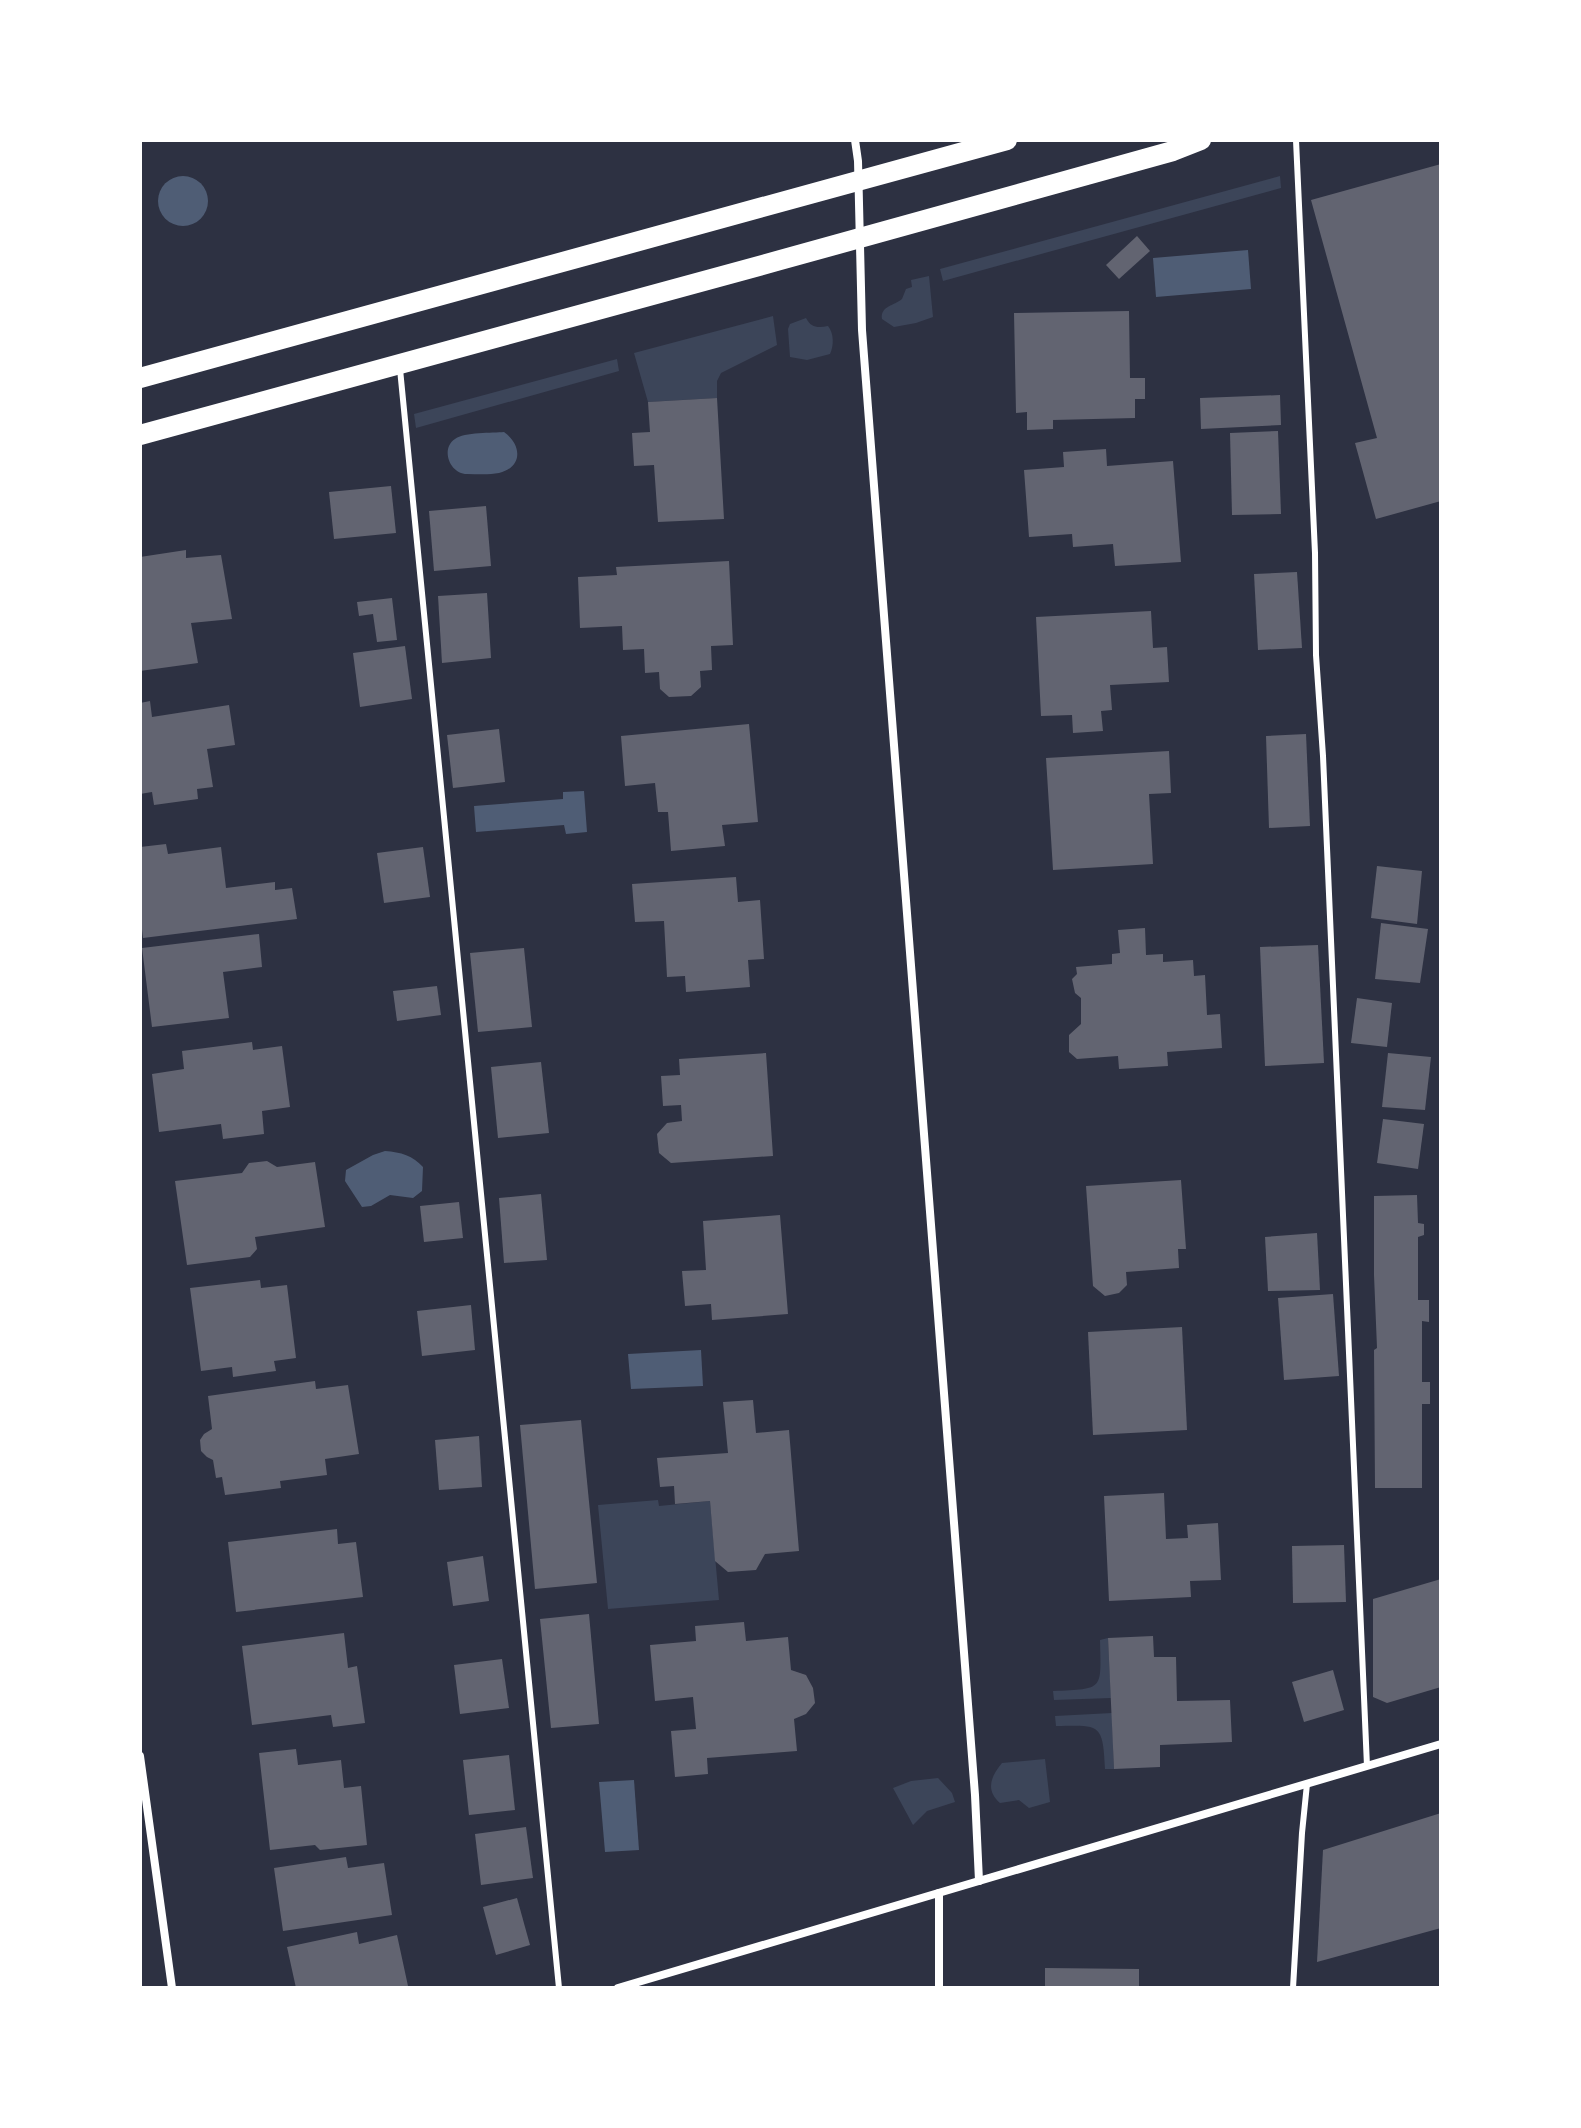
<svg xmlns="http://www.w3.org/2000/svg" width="1581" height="2128" font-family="Jost,sans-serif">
<rect width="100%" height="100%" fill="#2d3142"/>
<g fill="#3c4559">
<polygon points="1280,176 1281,188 943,281 940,269"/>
<path d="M929 276 933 317 916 323 894 327 882 319C880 306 894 306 902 299L906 289 912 287 911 280Z"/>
<polygon points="773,316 777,345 721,373 717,381 717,398 648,402 634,353"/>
<path d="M806 318C811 328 818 328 828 326 834 333 834 346 830 354L807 360 790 357 788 329 790 324Z"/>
<polygon points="617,359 619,371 416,428 414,414"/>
<polygon points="658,1500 659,1506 710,1501 719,1600 608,1609 598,1505"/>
<path d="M1108 1638 1111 1698 1054 1700 1053 1691C1105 1689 1101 1690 1100 1640Z"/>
<path d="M1112 1713 1114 1769H1105C1103 1723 1100 1725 1056 1726L1055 1716Z"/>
<path d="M1045 1759 1050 1802 1029 1808 1019 1800 1000 1803C985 1790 991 1776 1002 1763Z"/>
<polygon points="938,1778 952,1793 955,1802 927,1811 913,1825 893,1788 911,1781"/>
</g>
<g fill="#4f5d75">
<circle cx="183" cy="201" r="25"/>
<polygon points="1248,250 1251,289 1156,297 1153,258"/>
<path d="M504 432C522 445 523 467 499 473 489 475 477 474 467 474 450 474 440 449 455 439 464 432 493 433 504 432Z"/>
<polygon points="584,791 587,832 566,834 564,825 476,832 474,806 563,799 563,792"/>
<path d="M385 1151C401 1152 413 1156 423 1167L422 1191 413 1198 390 1195 371 1206 362 1207 345 1181 346 1170 373 1155Z"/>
<polygon points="701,1350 703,1386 631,1389 628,1354"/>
<polygon points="634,1780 639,1850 605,1852 599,1782"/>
</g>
<g fill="#626471">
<polygon points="1441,164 1441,501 1376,519 1355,443 1377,438 1311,200"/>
<polygon points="1137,236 1150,251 1119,279 1106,265"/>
<polygon points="1129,311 1130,378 1145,378 1145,399 1135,399 1135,418 1053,420 1053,429 1027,430 1027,412 1016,413 1014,313"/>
<polygon points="1280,395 1281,425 1201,429 1200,398"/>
<polygon points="717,398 724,519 658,522 654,465 634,466 632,433 650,432 648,402"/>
<polygon points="1278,431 1281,514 1232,515 1230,433"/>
<polygon points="1106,449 1107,466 1173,461 1181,562 1115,566 1113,544 1073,547 1072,534 1029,537 1024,470 1064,467 1063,452"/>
<polygon points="391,486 396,533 334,539 329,492"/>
<polygon points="486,506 491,566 434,571 429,511"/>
<polygon points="186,550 186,558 221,555 232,619 191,623 198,663 140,671 140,557"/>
<polygon points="729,561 733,645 711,646 712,670 700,671 701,687 691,696 669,697 660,689 659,672 645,673 644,649 623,650 622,626 580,628 578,577 617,575 616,567"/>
<polygon points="1297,572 1302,648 1258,650 1254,574"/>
<polygon points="487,593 491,658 442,663 438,596"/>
<polygon points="392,598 397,640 377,642 373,614 359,616 357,602"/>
<polygon points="1151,611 1153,648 1167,647 1169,682 1110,685 1112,710 1101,711 1103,731 1073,733 1072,715 1041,716 1036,617"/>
<polygon points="405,646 412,699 360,707 353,653"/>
<polygon points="150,701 152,717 229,705 235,745 207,749 213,787 197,789 198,799 154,805 152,792 140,794 140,703"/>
<polygon points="749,724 758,822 722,825 725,846 671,851 668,812 658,812 655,783 625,786 621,736"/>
<polygon points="499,729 505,782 453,788 447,735"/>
<polygon points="1306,734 1310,826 1269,828 1266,736"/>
<polygon points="1169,751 1171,793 1149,794 1153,864 1053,870 1046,758"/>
<polygon points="166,844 168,854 221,847 226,888 275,882 275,890 292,888 297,919 143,938 140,913 140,847"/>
<polygon points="423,847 430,897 384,903 377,853"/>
<polygon points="1377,866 1422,871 1417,924 1371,918"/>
<polygon points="736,877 738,902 760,900 764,959 748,960 750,987 686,992 685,976 667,977 664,921 635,922 632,884"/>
<polygon points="1381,923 1428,929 1420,983 1375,979"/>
<polygon points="1145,928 1146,955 1163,954 1163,962 1193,960 1194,976 1205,975 1207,1015 1220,1014 1222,1048 1167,1052 1168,1066 1119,1069 1118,1056 1077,1059 1069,1052 1069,1035 1081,1024 1081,998 1075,993 1072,979 1077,974 1076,967 1112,964 1112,954 1120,953 1118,930"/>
<polygon points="259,934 262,967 223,972 229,1018 152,1027 142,948"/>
<polygon points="1318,945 1324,1063 1265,1066 1260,947"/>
<polygon points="524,948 532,1027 478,1032 470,953"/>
<polygon points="437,986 441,1015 397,1021 393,991"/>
<polygon points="1357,998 1392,1003 1387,1047 1351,1043"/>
<polygon points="252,1042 253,1050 282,1046 290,1107 262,1111 264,1134 223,1139 221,1124 159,1132 152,1074 184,1069 182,1051"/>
<polygon points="766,1053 773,1156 671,1163 659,1153 657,1134 667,1123 682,1121 681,1105 663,1106 661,1076 680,1075 679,1059"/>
<polygon points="1388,1053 1431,1057 1425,1110 1382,1107"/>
<polygon points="541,1062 549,1133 498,1138 491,1067"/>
<polygon points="1383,1119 1424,1124 1418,1169 1377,1163"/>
<polygon points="267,1161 277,1167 315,1162 325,1227 255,1237 257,1249 250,1257 187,1265 175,1181 242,1173 249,1163"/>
<polygon points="1181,1180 1186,1249 1178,1249 1179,1268 1126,1272 1127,1285 1119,1293 1105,1296 1093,1286 1086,1186"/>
<polygon points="541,1194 547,1260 504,1263 499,1198"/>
<polygon points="1417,1195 1418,1223 1424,1224 1424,1235 1418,1237 1418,1300 1429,1300 1429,1322 1422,1321 1422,1382 1430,1382 1430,1404 1422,1404 1422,1488 1375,1488 1374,1350 1377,1348 1374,1275 1374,1196"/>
<polygon points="459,1202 463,1238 424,1242 420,1206"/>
<polygon points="780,1215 788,1314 712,1320 711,1304 685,1306 682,1271 706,1270 703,1221"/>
<polygon points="1317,1233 1320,1290 1268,1291 1265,1237"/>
<polygon points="260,1280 261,1288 287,1285 296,1358 274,1361 276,1371 233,1377 232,1367 201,1371 190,1288"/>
<polygon points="1333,1294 1339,1376 1284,1380 1278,1298"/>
<polygon points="471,1305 475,1350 422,1356 417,1311"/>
<polygon points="1182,1327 1187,1430 1093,1435 1088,1332"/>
<polygon points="315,1381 316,1389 348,1385 359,1454 325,1459 327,1475 280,1481 281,1488 225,1495 222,1477 216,1478 213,1460 207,1457 201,1451 200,1440 204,1434 212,1429 208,1396"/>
<polygon points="753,1400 756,1433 789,1430 799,1551 765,1554 756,1570 728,1572 715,1561 710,1501 675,1504 674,1486 660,1487 657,1458 728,1453 723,1402"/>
<polygon points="581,1420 597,1583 535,1589 520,1425"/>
<polygon points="479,1436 482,1487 439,1490 435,1440"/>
<polygon points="1164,1493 1166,1539 1188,1538 1187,1525 1218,1523 1221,1580 1190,1581 1191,1597 1109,1601 1104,1496"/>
<polygon points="337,1529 338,1544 356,1542 363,1597 236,1612 228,1542"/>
<polygon points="1344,1545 1346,1602 1293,1603 1292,1546"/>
<polygon points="483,1556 489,1601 453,1606 447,1562"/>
<polygon points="1441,1579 1441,1687 1387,1703 1373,1697 1373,1599"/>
<polygon points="589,1614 599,1724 551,1728 540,1619"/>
<polygon points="744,1622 746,1641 788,1637 791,1670 806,1675 813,1688 815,1703 806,1714 794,1719 797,1751 707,1758 708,1774 675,1777 671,1731 696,1729 693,1697 655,1701 650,1645 696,1641 695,1626"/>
<polygon points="344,1633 348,1668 357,1666 365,1723 333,1727 331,1715 252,1725 242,1646"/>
<polygon points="1153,1636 1154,1657 1176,1657 1177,1701 1230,1700 1232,1742 1160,1745 1160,1767 1114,1769 1108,1638"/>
<polygon points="502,1659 509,1708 460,1714 454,1665"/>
<polygon points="1333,1670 1344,1710 1304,1722 1292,1682"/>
<polygon points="296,1749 298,1765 341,1760 344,1788 361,1786 367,1845 320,1850 315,1845 270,1850 259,1753"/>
<polygon points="509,1755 515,1810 469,1815 463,1760"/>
<polygon points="1441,1813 1441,1928 1317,1962 1323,1850"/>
<polygon points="526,1827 533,1878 481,1885 475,1834"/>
<polygon points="346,1857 348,1868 384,1863 392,1915 283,1931 274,1868"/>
<polygon points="517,1898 530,1945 496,1955 483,1907"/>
<polygon points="357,1932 359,1944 397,1935 408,1986 399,1988 296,1988 287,1947"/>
<polygon points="1045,1968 1139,1969 1139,1988 1045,1988"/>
</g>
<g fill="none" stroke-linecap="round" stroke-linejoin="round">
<g stroke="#fff" stroke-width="6">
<polyline points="1296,140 1315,553 1316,655 1323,756 1367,1766"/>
<polyline points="400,369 559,1988"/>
<polyline points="1293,1988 1302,1833 1307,1784"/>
</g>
<g stroke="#fff" stroke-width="8">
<polyline points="855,140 858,161 862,330 975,1795 979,1881"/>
<polyline points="140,1756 172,1988"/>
<polyline points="618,1988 1441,1744"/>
<polyline points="939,1988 939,1893"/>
</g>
<g stroke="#fff" stroke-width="20">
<polyline points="140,378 1007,140"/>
<path d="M140 435C485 342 829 247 1173 151L1201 140"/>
</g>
</g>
<rect width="1581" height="2128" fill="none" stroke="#ffffff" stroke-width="284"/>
</svg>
